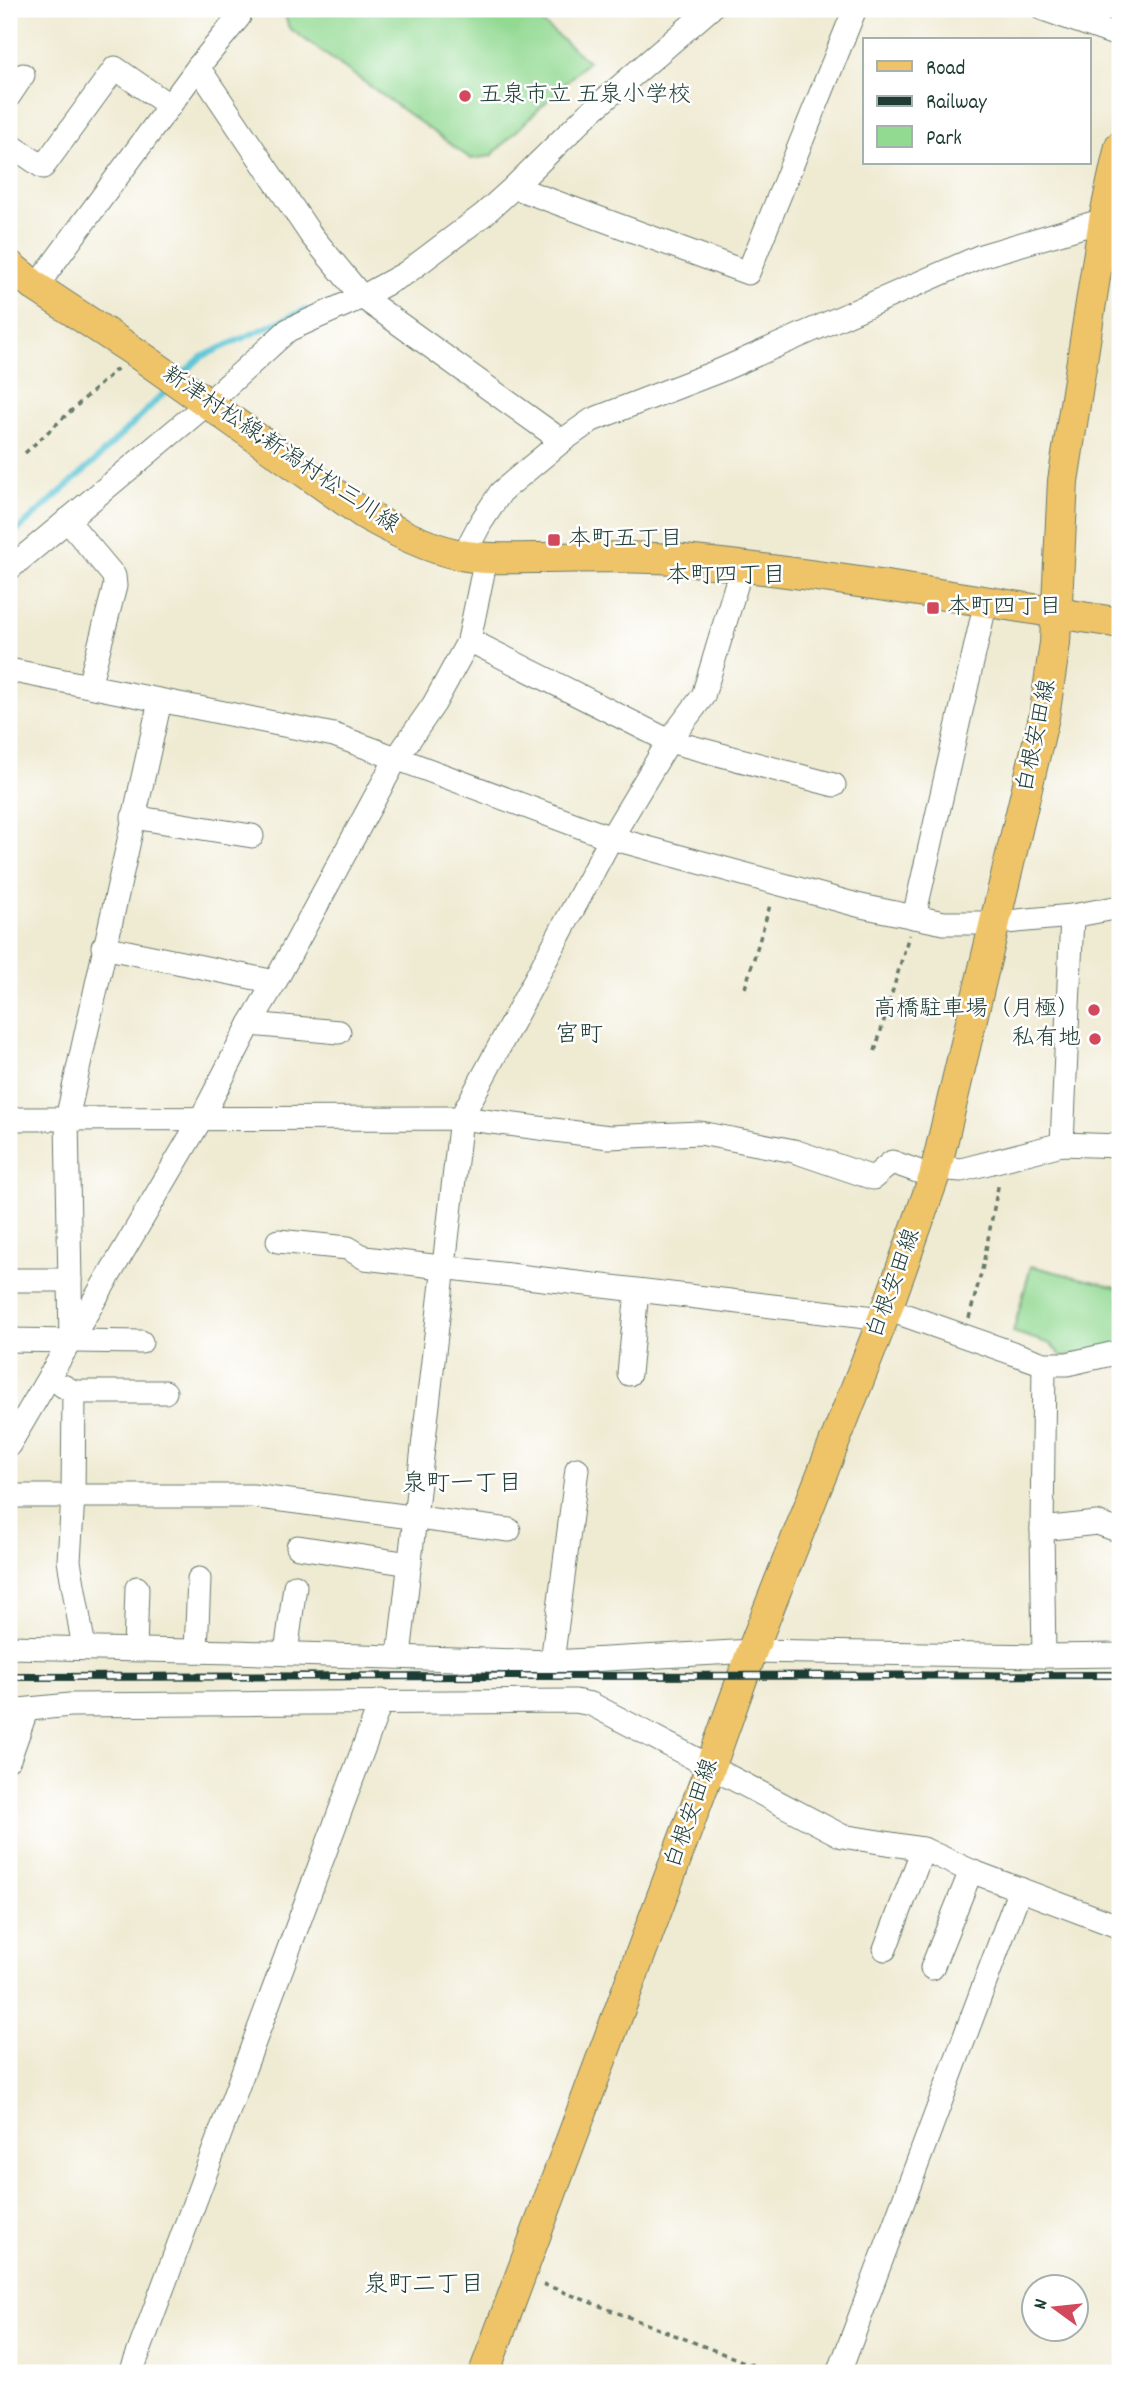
<svg xmlns="http://www.w3.org/2000/svg" width="1129" height="2382" font-family="Dekko,'Klee One',sans-serif">
<rect width="100%" height="100%" fill="#fff"/>
<filter id="ink" filterUnits="userSpaceOnUse"><feTurbulence type="fractalNoise" baseFrequency=".0143" numOctaves="2"/><feDisplacementMap in="SourceGraphic" scale="14" xChannelSelector="R" yChannelSelector="G"/><feConvolveMatrix kernelMatrix="1 2 1 2 8 2 1 2 1" color-interpolation-filters="sRGB"/></filter>
<filter id="wash" filterUnits="userSpaceOnUse"><feTurbulence type="fractalNoise" baseFrequency=".00686" numOctaves="4" result="noise"/><feDisplacementMap in="SourceGraphic" scale="28" xChannelSelector="R" yChannelSelector="G"/><feGaussianBlur stdDeviation="1.57" result="paint"/><feColorMatrix in="noise" values="0 0 0 0 0 0 0 0 0 0 0 0 0 0 0 0 0 1.4 0 .05"/><feComposite in="paint" operator="in"/></filter>
<g filter="url(#wash)">
<rect width="100%" height="100%" fill="#efead2"/>
<g fill="#92d992" stroke="#588b63" stroke-width="2">
<polygon points="283,9 526,9 588,61 491,156 471,159 289,28"/>
<polygon points="1031,1266 1120,1288 1120,1345 1062,1357 1051,1344 1013,1332"/>
</g>
<g fill="none" stroke-linecap="round" stroke-linejoin="round">
<g stroke="#5bc5d5" stroke-width="6">
<polyline points="183,374 201,357 305,310"/>
<polyline points="9,538 95,461 170,387"/>
</g>
</g>
</g>
<g filter="url(#ink)">
<g fill="none" stroke-linecap="round" stroke-linejoin="round">
<g stroke="#687a6b" stroke-width="25">
<g id="minor">
<polyline points="1043,9 1120,36"/>
<polyline points="198,67 311,235 362,297 562,441"/>
<polyline points="9,96 23,75"/>
<polyline points="9,144 43,167 115,68 170,106"/>
<polyline points="514,187 748,273 855,9"/>
<polyline points="36,287 198,67 239,17 238,9"/>
<polyline points="67,520 114,576 115,586 89,686"/>
<polyline points="463,556 481,522 501,492 562,441 592,420 719,371 981,256 1104,220"/>
<polyline points="9,569 208,403 288,330 362,297 406,273 483,215 514,187 588,114 710,9"/>
<polyline points="469,640 669,741 834,785"/>
<polyline points="9,670 334,735 611,838 861,906 944,923 995,923 1072,916 1120,907"/>
<polyline points="133,817 252,836"/>
<polyline points="914,917 986,601"/>
<polyline points="103,947 275,982"/>
<polyline points="250,1024 339,1032"/>
<polyline points="9,1119 461,1118 609,1137 700,1133 794,1151 873,1178 892,1162 934,1177"/>
<polyline points="1062,1144 1072,916"/>
<polyline points="936,1168 961,1170 1062,1144 1120,1146"/>
<polyline points="278,1241 348,1248 365,1258 883,1319"/>
<polyline points="9,1280 70,1280"/>
<polyline points="887,1309 1044,1364 1067,1364 1120,1352"/>
<polyline points="71,1339 67,1119 160,701"/>
<polyline points="9,1340 141,1342"/>
<polyline points="629,1374 637,1291"/>
<polyline points="63,1386 74,1392 165,1392"/>
<polyline points="74,1392 73,1496 69,1561 84,1648"/>
<polyline points="9,1445 201,1119 250,1024 275,982 396,759 434,704 469,640 486,558"/>
<polyline points="9,1496 252,1496 509,1530"/>
<polyline points="1042,1529 1097,1523 1120,1531"/>
<polyline points="298,1547 410,1564"/>
<polyline points="9,1647 234,1652 552,1662 752,1651 1044,1656 1120,1655"/>
<polyline points="135,1649 137,1588"/>
<polyline points="196,1651 199,1579"/>
<polyline points="286,1653 295,1586"/>
<polyline points="399,1656 461,1118 611,838 669,741 703,696 742,566"/>
<polyline points="1044,1656 1042,1529 1044,1364"/>
<polyline points="552,1662 577,1469"/>
<polyline points="9,1711 70,1705 575,1701 591,1704 842,1836 923,1849 971,1871 1120,1927"/>
<polyline points="9,1759 26,1711"/>
<polyline points="885,1949 923,1849"/>
<polyline points="932,1968 971,1871"/>
<polyline points="131,2373 381,1701"/>
<polyline points="839,2373 1020,1889"/>
</g>
</g>
<g stroke="#687a6b" stroke-width="32">
<g id="major">
<path d="M9 265 36 287 135 352 364 514C395 531 426 548 461 555 485 560 511 558 535 558 584 558 635 555 684 560 830 575 975 600 1120 623"/>
<polyline points="484,2373 710,1768 752,1651 887,1309 934,1177 1044,717 1055,643 1063,481 1104,220 1120,146"/>
</g>
</g>
<g stroke="#687a6b" stroke-width="3.5" stroke-dasharray="5 5" stroke-linecap="butt">
<polyline points="25,453 118,368"/>
<polyline points="745,988 771,902"/>
<polyline points="875,1051 909,935"/>
<polyline points="969,1318 982,1270 999,1182"/>
<polyline points="543,2284 773,2373"/>
</g>
<use href="#minor" stroke="#fff" stroke-width="23"/>
<use href="#major" stroke="#efc469" stroke-width="30"/>
<g stroke="#1f3d34" stroke-width="8">
<polyline id="rail" points="9,1677 1120,1675"/>
</g>
<use href="#rail" stroke="#fff" stroke-width="5" stroke-dasharray="16" stroke-linecap="butt"/>
</g>
</g>
<g fill="#d1495b" stroke="#fff" stroke-width="2.5">
<circle cx="465" cy="96" r="7"/>
<rect x="547" y="533" width="14" height="14" rx="3.5"/>
<rect x="926" y="601" width="14" height="14" rx="3.5"/>
<circle cx="1094" cy="1010" r="7"/>
<circle cx="1095" cy="1039" r="7"/>
</g>
<g text-anchor="middle" dominant-baseline="central" stroke-width="5" stroke-linejoin="round" paint-order="stroke">
<g font-size="23" fill="#1f3d34" stroke="#fff" text-anchor="start">
<text x="479" y="96">五泉市立 五泉小学校</text>
<text x="568" y="540">本町五丁目</text>
<text x="947" y="608">本町四丁目</text>
<text x="1080" y="1010" text-anchor="end">高橋駐車場（月極）</text>
<text x="1081" y="1039" text-anchor="end">私有地</text>
</g>
<g font-size="23" fill="#1f3d34" stroke="#fff">
<text transform="translate(280 451) rotate(34)">新津村松線;新潟村松三川線</text>
<text transform="translate(1038 736) rotate(-78)">白根安田線</text>
<text transform="translate(895 1284) rotate(-70)">白根安田線</text>
<text transform="translate(693 1814) rotate(-70)">白根安田線</text>
</g>
<g font-size="24" fill="#1f3d34" stroke="#fff">
<text x="726" y="577">本町四丁目</text>
<text x="579" y="1036">宮町</text>
<text x="462" y="1485">泉町一丁目</text>
<text x="424" y="2286">泉町二丁目</text>
</g>
</g>
<rect width="1129" height="2382" fill="none" stroke="#fff" stroke-width="35"/>
<rect x="863" y="38" width="228" height="126" fill="#ffffff" stroke="#a5b1ae" stroke-width="2"/>
<rect x="877" y="61" width="35" height="10" fill="#efc469" stroke="#a5b1ae" stroke-width="2"/>
<text x="926" y="74" font-size="21" fill="#1f3d34">Road</text>
<rect x="877" y="96" width="35" height="10" fill="#1f3d34" stroke="#a5b1ae" stroke-width="2"/>
<text x="926" y="108" font-size="21" fill="#1f3d34">Railway</text>
<rect x="877" y="126" width="35" height="21" fill="#92d992" stroke="#a5b1ae" stroke-width="2"/>
<text x="926" y="144" font-size="21" fill="#1f3d34">Park</text>
<g transform="translate(1055 2308) rotate(285)"><circle r="33" fill="#ffffff" stroke="#a5b1ae" stroke-width="2"/>
<path d="M0-5L12 26L0 18L-12 26Z" fill="#d1495b"/>
<text y="-10" font-size="19" font-weight="bold" text-anchor="middle" fill="#1f3d34">N</text>
</g>
</svg>
